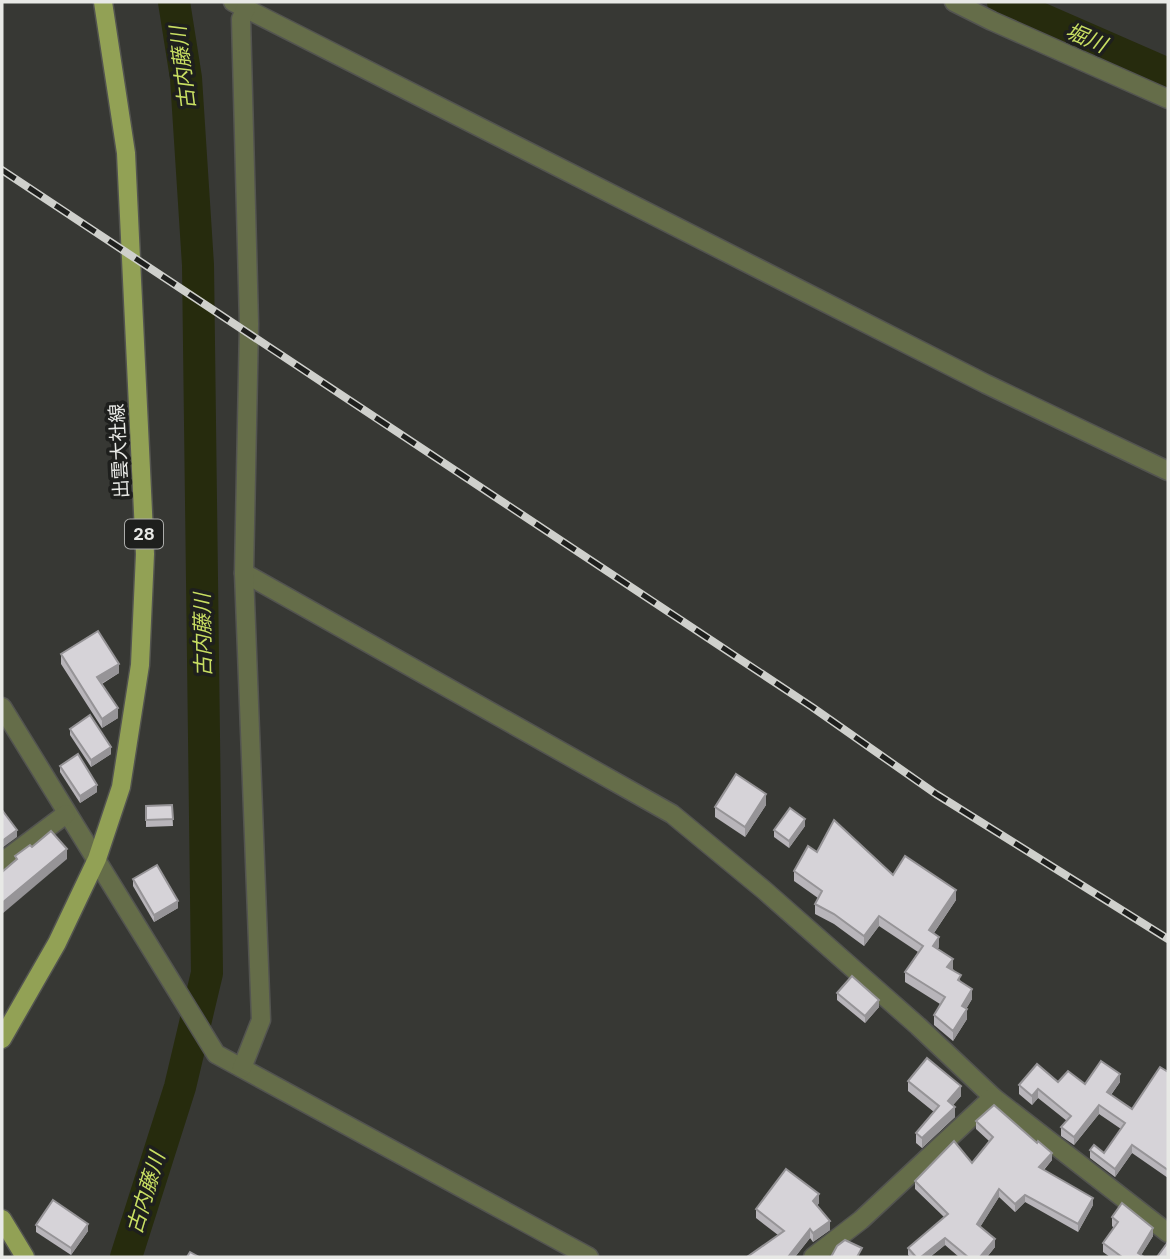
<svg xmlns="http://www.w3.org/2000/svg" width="1170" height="1259" font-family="'DM Sans','Noto Sans JP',sans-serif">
<rect width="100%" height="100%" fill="#373834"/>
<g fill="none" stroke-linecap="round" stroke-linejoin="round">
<g stroke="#262b0d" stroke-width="32">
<polyline points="1003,2 1168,74"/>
<polyline points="126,1257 180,1087 207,973 198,265 186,78 174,2"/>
</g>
<g stroke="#535450" stroke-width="21">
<g id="minor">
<polyline points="233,2 986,384 1168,471"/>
<polyline points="954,2 992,21 1168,99"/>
<polyline points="244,573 672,814 764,890 918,1026 993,1097 1168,1233"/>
<polyline points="2,707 216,1054 589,1257"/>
<polyline points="2,862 66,814"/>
<polyline points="242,1068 261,1020 244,573 249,324 241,19 246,8"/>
<polyline points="813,1257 861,1220 993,1097"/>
</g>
</g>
<g stroke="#535450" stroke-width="21">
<g id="major">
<polyline points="2,1039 57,943 97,859 121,787 140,665 145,554 126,153 103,2"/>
<polyline points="2,1219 25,1257"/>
</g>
</g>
<use href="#minor" stroke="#656d49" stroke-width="18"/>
<use href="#major" stroke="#92a155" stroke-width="18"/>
<g stroke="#cfd0cc" stroke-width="8">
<polyline id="rail" points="2,170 812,707 936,794 1168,939"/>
</g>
<use href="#rail" stroke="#1e1f1d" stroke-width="5" stroke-dasharray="16" stroke-linecap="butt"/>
</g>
<g fill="#b8b5ba">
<polygon points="61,654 119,673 102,684 118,718 102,728 61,664"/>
<polygon points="70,729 111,754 91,767 70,735"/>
<polygon points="60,766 97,792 80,803 60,772"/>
<polygon points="172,805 173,826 146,827 146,806"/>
<polygon points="766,805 745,837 715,817 715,807"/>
<polygon points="805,826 789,848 774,837 774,830"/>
<polygon points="817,852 893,875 956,900 934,933 939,947 937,949 953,969 972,999 966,1009 967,1019 953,1041 934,1025 934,1015 940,1004 905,982 905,972 918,952 879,926 864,946 834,924 815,914 815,904 818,898 794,881 794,871"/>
<polygon points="133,879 178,908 154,922 133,886"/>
<polygon points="837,993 879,1007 865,1023 837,1000"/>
<polygon points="1168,1072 1168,1178 1132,1153 1115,1177 1090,1158 1090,1150 1104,1153 1121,1129 1099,1114 1074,1145 1061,1136 1061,1127 1067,1121 1038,1098 1032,1105 1019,1094 1019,1085 1058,1082 1085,1084 1120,1082 1111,1095 1132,1109"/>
<polygon points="908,1081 961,1096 953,1105 955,1117 922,1148 916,1143 916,1133 934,1112 908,1091"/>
<polygon points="976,1121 1052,1160 1044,1170 1093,1205 1078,1232 1025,1202 1015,1212 999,1197 980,1227 995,1247 987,1257 959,1257 945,1245 930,1257 910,1257 908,1255 908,1248 944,1217 915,1189 915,1181 972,1163 989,1141 976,1129"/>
<polygon points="819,1203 817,1206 830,1230 813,1242 810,1238 795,1257 747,1257 778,1235 756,1218 756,1209"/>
<polygon points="1112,1217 1153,1236 1141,1255 1144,1257 1110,1257 1103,1252 1103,1243 1114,1228 1112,1226"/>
<polygon points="36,1225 88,1231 71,1255 36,1232"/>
</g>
<g fill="#969497">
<polygon points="119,664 119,673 97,686 97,677"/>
<polygon points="118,708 118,718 102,728 102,719"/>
<polygon points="111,747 111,754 91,767 91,760"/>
<polygon points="97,785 97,792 80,803 80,796"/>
<polygon points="766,794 766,805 745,837 745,827"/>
<polygon points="805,819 805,826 789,848 789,841"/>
<polygon points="17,830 17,837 2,848 2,841"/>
<polygon points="67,849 67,859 2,914 2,903"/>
<polygon points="956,890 956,900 929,940 929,930"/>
<polygon points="178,901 178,908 154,922 154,915"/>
<polygon points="879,916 879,926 864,946 864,936"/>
<polygon points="939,937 939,947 933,956 933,946"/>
<polygon points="953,959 953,969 947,977 947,967"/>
<polygon points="972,989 972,999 962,1016 962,1006"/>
<polygon points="879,1000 879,1007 865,1023 865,1016"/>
<polygon points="967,1009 967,1019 953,1041 953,1031"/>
<polygon points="1120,1074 1120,1082 1107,1100 1107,1092"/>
<polygon points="961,1086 961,1096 948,1111 948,1101"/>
<polygon points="1038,1089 1038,1098 1032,1105 1032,1096"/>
<polygon points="1099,1105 1099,1114 1074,1145 1074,1137"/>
<polygon points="955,1107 955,1117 922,1148 922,1138"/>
<polygon points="1132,1145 1132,1153 1115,1177 1115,1169"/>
<polygon points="1052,1153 1052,1160 1039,1175 1039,1167"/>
<polygon points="999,1189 999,1197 977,1232 977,1224"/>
<polygon points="819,1194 819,1203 813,1210 813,1201"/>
<polygon points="1025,1195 1025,1202 1015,1212 1015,1204"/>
<polygon points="1093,1198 1093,1205 1078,1232 1078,1224"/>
<polygon points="830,1221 830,1230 813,1242 813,1233"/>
<polygon points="88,1224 88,1231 71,1255 71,1248"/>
<polygon points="1153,1228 1153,1236 1140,1257 1138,1253"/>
<polygon points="810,1229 810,1238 795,1257 788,1257"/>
<polygon points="945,1238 945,1245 930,1257 921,1257"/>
<polygon points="995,1239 995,1247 987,1257 980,1257"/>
</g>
<g fill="#d6d3d8" stroke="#969497" stroke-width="2">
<polygon points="98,631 119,664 97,677 118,708 102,719 61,654"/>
<polygon points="90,715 111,747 91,760 70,729"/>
<polygon points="78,754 97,785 80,796 60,766"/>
<polygon points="736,774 766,794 745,827 715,807"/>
<polygon points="172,805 173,819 146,820 146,806"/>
<polygon points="790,808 805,819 789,841 774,830"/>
<polygon points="2,810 17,830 2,841"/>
<polygon points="834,820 893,875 905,856 956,890 929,930 939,937 933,946 953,959 947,967 961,975 958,980 972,989 962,1006 967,1009 953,1031 934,1015 945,997 905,972 923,946 879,916 864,936 834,914 815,904 822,891 794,871 808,846 817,852"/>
<polygon points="51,831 67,849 2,903 2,872 17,859 15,856 30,845 32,847"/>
<polygon points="157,865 178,901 154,915 133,879"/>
<polygon points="852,976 879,1000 865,1016 837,993"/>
<polygon points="927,1058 961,1086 948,1101 955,1107 922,1138 916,1133 939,1106 908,1081"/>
<polygon points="1101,1061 1120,1074 1107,1092 1132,1109 1160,1067 1168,1072 1168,1170 1132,1145 1115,1169 1090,1150 1094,1145 1104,1153 1125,1123 1099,1105 1074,1137 1061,1127 1071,1116 1038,1089 1032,1096 1019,1085 1037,1064 1058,1082 1068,1071 1085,1084"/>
<polygon points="994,1105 1037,1143 1038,1141 1052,1153 1039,1167 1093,1198 1078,1224 1025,1195 1015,1204 999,1189 977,1224 995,1239 980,1257 968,1257 945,1238 921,1257 916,1257 908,1248 948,1214 915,1181 954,1141 972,1163 993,1137 976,1121"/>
<polygon points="786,1169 819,1194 813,1201 830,1221 813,1233 810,1229 788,1257 747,1257 784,1231 756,1209"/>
<polygon points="53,1200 88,1224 71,1248 36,1225"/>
<polygon points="1122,1203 1153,1228 1138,1253 1144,1257 1122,1257 1103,1243 1118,1222 1112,1217"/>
<polygon points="845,1240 862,1248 857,1257 831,1257 837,1246"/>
<polygon points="1168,1242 1168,1257 1157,1257"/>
<polygon points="190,1252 199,1257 187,1257"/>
</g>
<g text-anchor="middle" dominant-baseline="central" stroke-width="7" stroke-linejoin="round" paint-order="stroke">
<rect fill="#1e1f1d" stroke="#abacaa" stroke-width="2" x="125" y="519.5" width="38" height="29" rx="5"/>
<g font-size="18" font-weight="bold" fill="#e8e9e6">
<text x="144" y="534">28</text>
</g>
<g font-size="19" fill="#e8e9e6" stroke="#1e1f1d">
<text transform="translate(119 451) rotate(-93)">出雲大社線</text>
</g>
<g font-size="21" font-style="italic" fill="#c8de62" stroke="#1e1f1d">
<text transform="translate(1086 38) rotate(23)">堀川</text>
<text transform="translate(183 68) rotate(-97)">古内藤川</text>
<text transform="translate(203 635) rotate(-91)">古内藤川</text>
<text transform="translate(146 1193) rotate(-73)">古内藤川</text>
</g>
</g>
<rect width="1170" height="1259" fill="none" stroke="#e8e9e6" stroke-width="7"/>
</svg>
